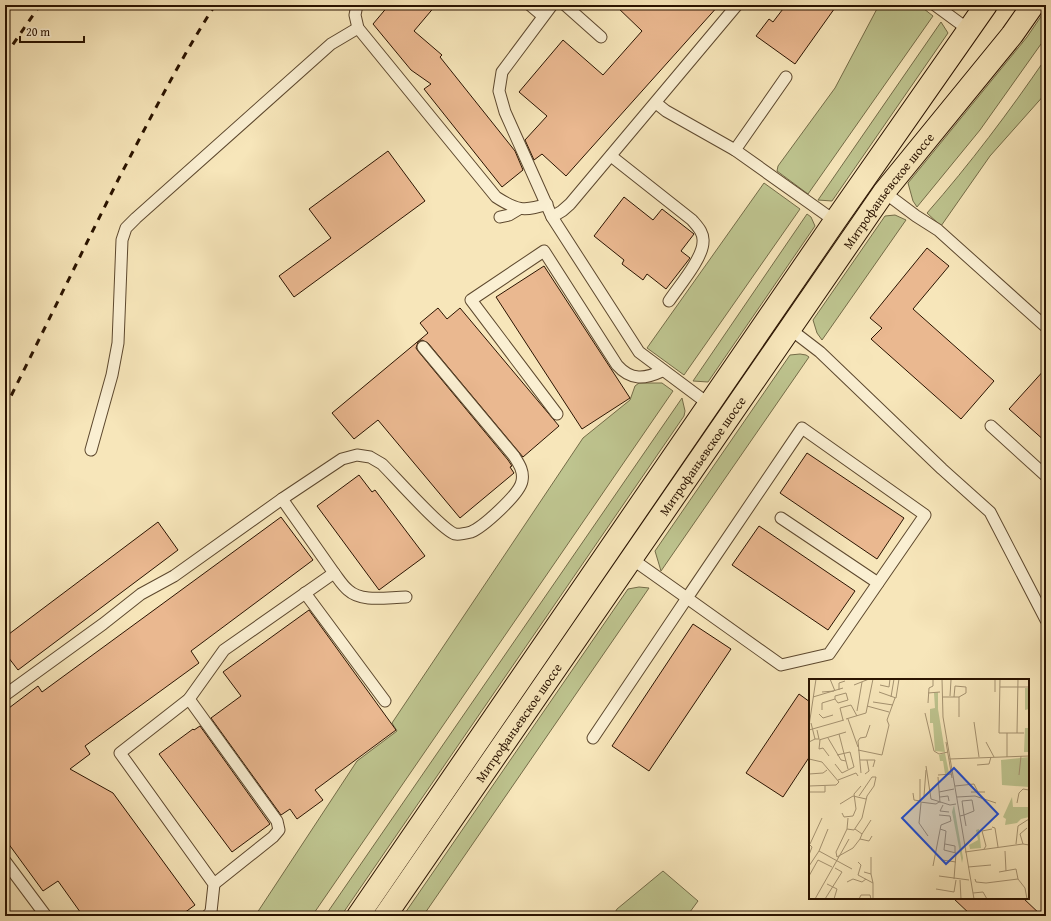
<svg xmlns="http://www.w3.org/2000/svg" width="1051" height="921" font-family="'Gentium Book Plus',serif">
<rect width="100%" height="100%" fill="#f7e6ba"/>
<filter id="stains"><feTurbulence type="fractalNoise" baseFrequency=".005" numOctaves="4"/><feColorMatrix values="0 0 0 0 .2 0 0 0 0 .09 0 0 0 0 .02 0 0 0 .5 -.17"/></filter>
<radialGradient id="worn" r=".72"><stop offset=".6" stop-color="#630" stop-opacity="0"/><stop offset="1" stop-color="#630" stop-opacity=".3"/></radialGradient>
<g fill="#bec48f" stroke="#746c48">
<polygon points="879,5 919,5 933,16 808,194 777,171 778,166 835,88"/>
<polygon points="1046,9 1046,37 980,130 917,207 913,201 908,183 1027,37"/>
<polygon points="941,22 948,33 832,201 818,200"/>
<path d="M1046 58V93L990 156 941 226 927 213C970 164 1009 112 1046 58Z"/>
<polygon points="764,183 800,209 684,375 647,348"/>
<polygon points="807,214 811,217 815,226 708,382 693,381"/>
<polygon points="895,215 906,220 822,340 817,333 813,320 885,216"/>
<polygon points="800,354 806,355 809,357 661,571 655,551 790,355"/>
<polygon points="639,383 662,383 673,391 312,916 255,916 357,761 397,731 392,723 583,438 630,400 635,386"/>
<polygon points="682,398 685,411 684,416 341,916 325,916"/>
<polygon points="639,587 649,588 423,916 403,916 628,589"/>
<polygon points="663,871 698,901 687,916 613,916 617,909"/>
</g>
<g fill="#eab890" stroke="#2a1300">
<polygon points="389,5 436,5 414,31 442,55 440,57 515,151 523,170 502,187 424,89 431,84 411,70 373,24"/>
<polygon points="615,5 719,5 566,176 542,154 534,160 525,140 547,116 519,92 563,40 603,75 642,31"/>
<polygon points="786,5 837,5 795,64 756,36 769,19 773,22"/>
<polygon points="388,151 425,201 294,297 279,276 331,238 309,209"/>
<polygon points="624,197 653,220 662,209 694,234 681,251 690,258 666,289 647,274 643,280 622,264 624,260 594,236"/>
<polygon points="927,248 949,266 913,309 994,381 961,419 871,339 882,328 870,318"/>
<polygon points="544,266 630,398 582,429 496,297"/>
<polygon points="438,308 447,319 460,308 559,426 523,457 428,343 422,340 418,342 416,348 418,351 508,460 512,466 510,467 514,473 460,518 378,420 354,439 332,413 428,333 420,323"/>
<polygon points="1046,368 1046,442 1009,409"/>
<polygon points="807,453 904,518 877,559 780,493"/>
<polygon points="359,475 372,492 375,490 425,556 379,590 317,506"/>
<polygon points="281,517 313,560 191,651 199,663 85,746 90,754 70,769 113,793 195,905 180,916 83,916 58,881 43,891 5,839 5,711 38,686 42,692"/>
<polygon points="158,522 178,550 18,670 5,653 5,637"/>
<polygon points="759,526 855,591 828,630 732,565"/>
<polygon points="309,610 396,730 315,790 323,800 297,819 290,809 281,815 211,718 241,696 223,672"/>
<polygon points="693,624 731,649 649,771 612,746"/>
<polygon points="799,694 810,702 810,756 783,797 746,773"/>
<polygon points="200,726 270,824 232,852 159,754 193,729 194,730"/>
<polygon points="953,898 1023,898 1042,916 972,916"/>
</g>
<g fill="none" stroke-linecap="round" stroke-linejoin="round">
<g stroke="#5d482e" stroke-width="13">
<g id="lane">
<path d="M357 5 355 15 358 28 496 197C516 210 524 212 547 204"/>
<polyline points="530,5 543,16"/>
<polyline points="552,5 502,72 499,91 505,112 552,217 639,352 710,405"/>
<polyline points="565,5 601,37"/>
<polyline points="935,5 969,30"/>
<polyline points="656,103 666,111 735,150 835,221"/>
<polyline points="735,150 786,77"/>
<path d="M611 156 692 220C698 227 704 233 703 242 703 258 679 286 669 301"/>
<polyline points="884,192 916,216 938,230 1046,327"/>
<polyline points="500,217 509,215 519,209"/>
<polyline points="552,217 562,211 570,204 737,5"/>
<polyline points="790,329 820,352 942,469 990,512 1046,620"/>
<path d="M557 414 471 300 544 251 617 365C631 381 645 379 662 371"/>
<polyline points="991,426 1046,476"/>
<polygon points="802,428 925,515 829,654 781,665 687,598"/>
<polyline points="91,450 112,375 118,343 122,240 126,228 136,218 331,44 358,28"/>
<polyline points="781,518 878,583"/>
<path d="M334 573C338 578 342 585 348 590 362 603 388 597 406 597"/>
<polyline points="305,593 385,701"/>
<path d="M5 695 103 624 141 594 174 576 282 499 342 459 357 455 370 457 382 464C395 477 442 530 455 534 459 535 467 533 471 532 483 527 520 494 522 481 524 471 519 464 514 456L423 347"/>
<polyline points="189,699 277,821 279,830 273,837 214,884"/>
<polyline points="593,738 687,598 632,559"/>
<polyline points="5,861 46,916"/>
<polyline points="207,916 211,912 214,884 120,753 189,699 224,650 334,573 282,499"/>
</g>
</g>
<g stroke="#2a1300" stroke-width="24">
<g id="primary">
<polyline points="358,916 835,221 986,5"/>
<path id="s1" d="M385 916 884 192 1012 35 1033 5"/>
</g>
</g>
<use href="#lane" stroke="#faefd2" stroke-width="11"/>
<use href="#primary" stroke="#f7e6ba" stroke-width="22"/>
<g stroke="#2a1300" stroke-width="3" stroke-dasharray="7 7" stroke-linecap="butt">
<polyline points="5,56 40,5"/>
<path d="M5 408C43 332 80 256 118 180 149 121 179 61 215 5"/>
</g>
</g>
<g text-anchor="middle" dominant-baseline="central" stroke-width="3.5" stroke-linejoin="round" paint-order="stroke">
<g font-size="13" fill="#2a1300" stroke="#faefd2">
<text stroke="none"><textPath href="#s1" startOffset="883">Митрофаньевское шоссе</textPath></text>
<text stroke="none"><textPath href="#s1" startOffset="559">Митрофаньевское шоссе</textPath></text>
<text stroke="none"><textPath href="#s1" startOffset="235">Митрофаньевское шоссе</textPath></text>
</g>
</g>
<g transform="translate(809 679)">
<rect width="220" height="220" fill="#f7e6ba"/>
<path d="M216 9H220V30L216 31ZM129 13V30L136 73 126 72 124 44H121V30L126 29 125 14ZM216 49H220V73H215ZM136 74 140 94 136 95 134 82H131L130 76ZM220 78V108L193 106 192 81ZM203 118 204 128H220V138L212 140 208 144 196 146 197 140 194 138ZM145 126 154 179 153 184 143 133ZM170 150 172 169 161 170 160 166 169 161 167 151Z" fill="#bec48f"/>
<path fill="none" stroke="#a59270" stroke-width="1" d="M21 0 26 12M133 0 134 38 165 220M191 0 190 54H198V78M45 6 60 0M71 6 80 8 81 0M191 8H220M30 11V4L36 2M13 13 25 12M70 13 87 19 90 0M186 13V0M119 14 131 13M141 17 142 1M4 18 34 9M82 18 85 0M133 18H150L157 14V8L146 7 145 18M64 23 84 26M119 24 120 9 124 7V0M58 27 80 33M13 31V24L26 20V17L37 14 39 21 29 24 26 20M48 32 53 3M116 34 125 72 130 75 139 73M10 35 14 39 24 36M150 38V18M37 40 57 34 64 0M39 40 49 68M34 41 31 29 42 26 48 37M165 43 170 78M0 47 7 0M0 51 35 41M198 54H215M208 54 209 0M30 55 39 90M19 59 32 81 37 82M6 60H10L8 51M10 61 37 53M11 61 10 70 14 69 20 77M0 63 6 60 2 44M137 63 143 99M177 63 185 78M49 71 73 76 80 46 78 41 86 19M0 80 13 83 30 103 27 106 0 107M140 80 220 77M51 81H66L64 88M26 85 33 94 45 88 41 73 28 76M168 86 180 85 182 78M117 87 122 120 141 126 147 125M52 94 49 62 51 59 57 58 61 46M0 95 14 94 18 91M56 95 60 92 58 81M129 96 142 95M210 96 212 77M129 98 131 124M111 100V123L127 125 130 123M29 101 47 94 49 97M146 107 165 105 169 113M0 113H16V107M130 113 145 110M162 113H176M104 114 105 121 111 122M115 117 117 91M131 118 139 117 140 122M148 118 166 117 187 124M163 121 165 132 155 136 153 122ZM112 124 110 144 119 157M208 124 210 114 214 110 220 111M31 125 44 117 57 120M134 126 131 132 140 133M33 134 35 138 44 137 47 130 45 115 52 107M151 137 155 136 157 147M39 139 38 150 27 173 28 178 44 169 51 160 53 155 46 150M183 148 186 149 189 168M19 150 10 172 43 190M38 150 45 151 53 139 58 117 65 107 67 98H63L50 117M131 150 137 152 135 171 147 174 145 200M53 155 62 141M51 160 60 162 63 157M1 165 13 139M136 165 146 167V173M207 165 209 147 220 140M214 165 211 155 218 149M175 170 177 167 173 152 183 150M196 172 197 192M156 173 214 165 220 166M0 176 3 168 0 165M62 178V195M133 181 147 183M49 183 52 186 49 196 64 204V220M0 187 10 172M124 187 132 146 142 142 141 137 130 136M159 188 182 186M55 193 62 195 64 204M0 197 9 181 23 188M130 197 160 201M166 200 167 203 177 204 209 200 207 190 190 193M209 200 216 209 218 220M151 201 152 220M38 203 44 200 53 203 57 200M18 205 28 210 25 220M127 210 145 213 147 201M164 214 174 213 178 220M6 220 40 160M16 220 33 193 26 189M50 220 52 216H61L62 220"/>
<path fill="#1d4ed8" fill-opacity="0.15" stroke="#1d4ed8" stroke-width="2" d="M145 89 189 135 137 185 93 139Z"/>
<rect width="220" height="220" fill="none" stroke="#2a1300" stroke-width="2"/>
</g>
<rect width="1051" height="921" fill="none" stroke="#f7e6ba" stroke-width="20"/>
<rect x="6" y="6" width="1039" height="909" fill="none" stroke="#2a1300" stroke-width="2"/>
<rect x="10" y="10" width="1031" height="901" fill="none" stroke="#2a1300"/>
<path d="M20 36v6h64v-6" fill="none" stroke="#2a1300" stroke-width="2"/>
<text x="26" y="36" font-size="12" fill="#2a1300" stroke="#faefd2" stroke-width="3" paint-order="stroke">20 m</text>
<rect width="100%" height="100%" filter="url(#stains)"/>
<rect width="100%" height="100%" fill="url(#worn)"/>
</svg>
